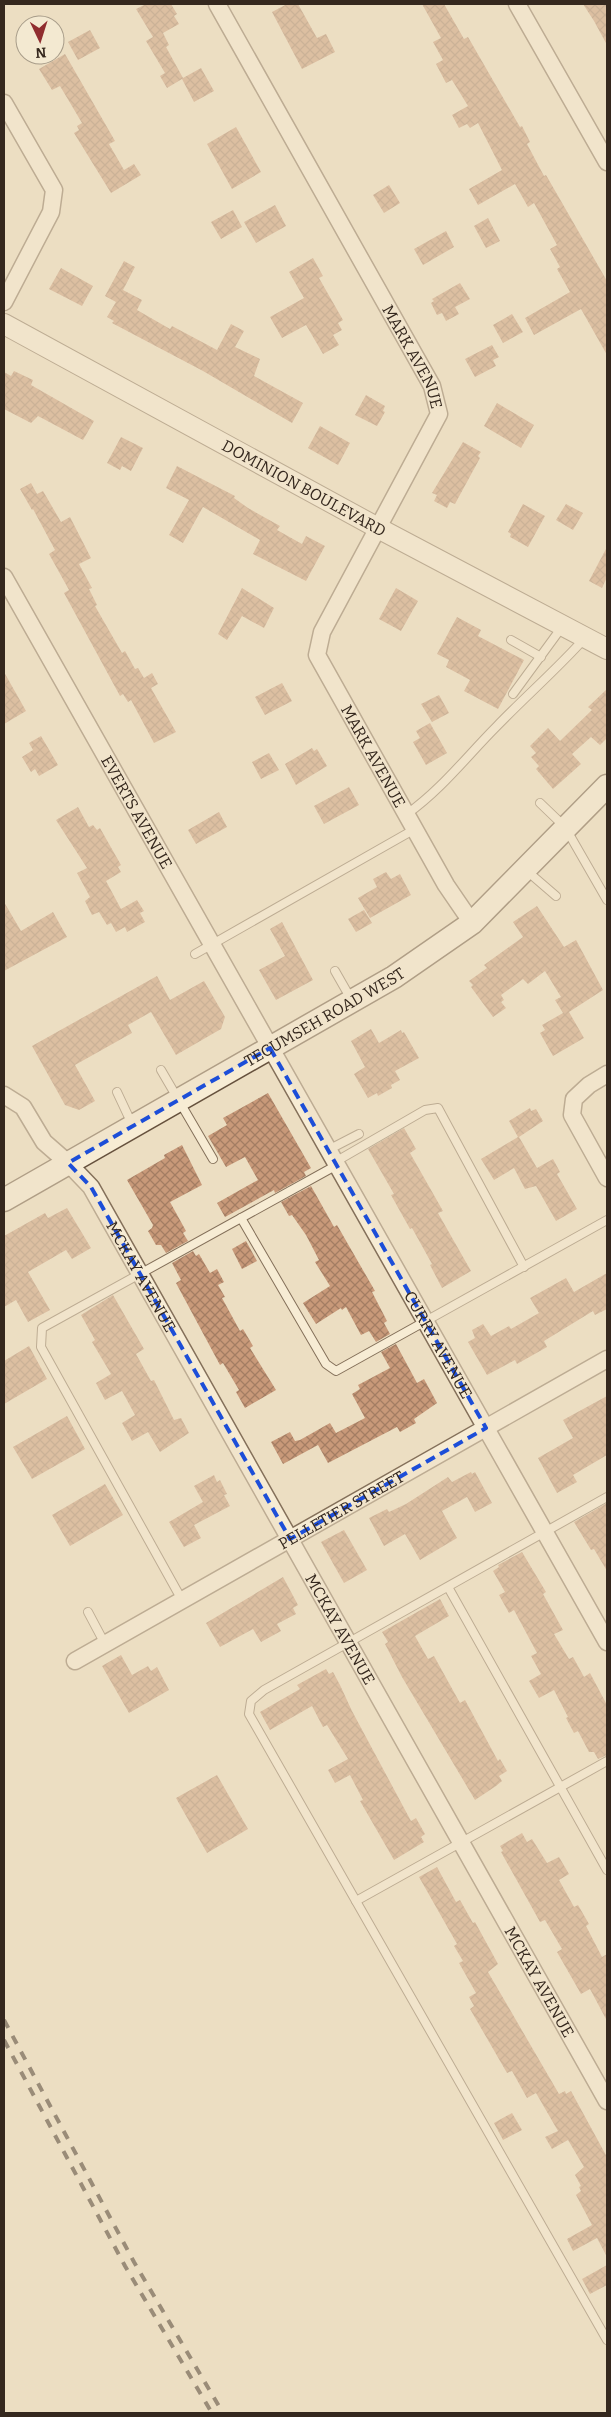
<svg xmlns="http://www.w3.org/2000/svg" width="611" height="2417" font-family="Bitter,serif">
<defs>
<pattern id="building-cross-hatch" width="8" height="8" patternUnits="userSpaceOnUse" patternTransform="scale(1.25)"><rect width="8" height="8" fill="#c89979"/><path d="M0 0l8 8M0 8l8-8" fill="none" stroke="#a37d63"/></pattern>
</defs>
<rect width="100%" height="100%" fill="#ecdec2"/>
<g fill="url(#building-cross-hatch)">
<polygon points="146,4 171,4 177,14 174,16 179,24 163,33 169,45 166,47 183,78 201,68 214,91 194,102 182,79 167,88 160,76 165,73 146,41 153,37 136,9"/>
<polygon points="287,4 298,4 317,38 326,34 335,52 302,69 272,12"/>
<polygon points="422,4 444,4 464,39 468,37 520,127 522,126 530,142 527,144 544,176 546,175 607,281 607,355 581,309 534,335 525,318 570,292 557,269 560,267 550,249 557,245 534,203 528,207 515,184 478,205 469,189 502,170 478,123 470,128 467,124 459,128 452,115 468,106 452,80 446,83 436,64 443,60 433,42 441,38"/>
<polygon points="583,4 607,4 607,45 594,21"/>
<polygon points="90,30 100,48 78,60 68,42"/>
<polygon points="65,54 115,141 109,144 124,170 134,164 141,175 111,193 74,133 79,130 77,126 82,123 60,86 52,90 39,69"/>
<polygon points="236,127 261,172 232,189 207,144"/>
<polygon points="389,185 400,203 384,213 373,195"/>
<polygon points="275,205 286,226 256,243 244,222"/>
<polygon points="233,210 242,227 221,239 211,222"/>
<polygon points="488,218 500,241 486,248 474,226"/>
<polygon points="446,231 454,247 423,265 414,249"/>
<polygon points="313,258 323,276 319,278 343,320 338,323 342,330 333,335 339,345 323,354 306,325 282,338 270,317 304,298 289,272"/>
<polygon points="124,261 135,267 123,290 142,300 137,310 170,329 172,326 217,350 231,324 244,331 235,347 260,359 254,376 303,403 292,423 203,371 112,323 114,321 107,317 116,302 105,296"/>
<polygon points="61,268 93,286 82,306 49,289"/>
<polygon points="460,283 470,299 455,307 459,314 446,321 442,313 437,315 431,303 434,301 432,299"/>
<polygon points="512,314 523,332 503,343 493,325"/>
<polygon points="492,345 499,357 493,360 496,366 475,377 465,359"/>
<polygon points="14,371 33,380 31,385 94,421 83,440 38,416 31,423 4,409 4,372 11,376"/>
<polygon points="366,395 385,406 383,411 385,412 377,426 355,415"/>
<polygon points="497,403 534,425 521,448 484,426"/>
<polygon points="320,426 350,443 338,465 308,448"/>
<polygon points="121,437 143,448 131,471 122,466 120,470 107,463"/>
<polygon points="463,442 481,452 478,456 480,458 455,504 450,502 447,508 434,501 437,495 432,493"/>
<polygon points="177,466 235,496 234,498 248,508 280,526 277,530 302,544 306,536 325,546 306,581 253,554 260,540 203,507 183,543 169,535 189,500 166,488"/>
<polygon points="31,483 37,494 43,491 61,522 70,517 91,558 79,564 92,588 89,589 97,605 95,606 122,653 125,651 135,669 138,668 144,678 152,673 158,684 151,688 176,732 154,743 131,700 128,702 123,694 120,696 64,593 69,590 49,554 55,550 33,509 32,510 20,489"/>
<polygon points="523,504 545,516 528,547 510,537 511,534 508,532"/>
<polygon points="566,504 583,513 573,530 556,520"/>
<polygon points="607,547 607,577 602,588 589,581"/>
<polygon points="242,588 274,608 264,628 242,616 227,640 218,634"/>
<polygon points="396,588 418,601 401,631 379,619"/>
<polygon points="457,617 481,630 478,636 524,660 498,709 464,691 470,680 446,667 449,660 437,654"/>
<polygon points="4,672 26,711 4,724"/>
<polygon points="282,683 292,701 265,715 255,697"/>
<polygon points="607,689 607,738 600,745 591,737 572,754 581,764 553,789 536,769 539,766 531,757 536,753 530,746 548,728 560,741 592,710 588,707"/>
<polygon points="439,695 449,713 432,722 421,704"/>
<polygon points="430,723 447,753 426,765 413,742 420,738 416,731"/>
<polygon points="41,736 58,765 39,776 35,769 31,772 22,757 33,750 29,743"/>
<polygon points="312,748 314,751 317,749 327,766 296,785 285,764"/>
<polygon points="269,753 279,770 261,779 252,762"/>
<polygon points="349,787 359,805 324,824 314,806"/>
<polygon points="78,807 89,827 93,825 97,830 100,828 121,865 118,867 121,872 106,881 121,909 137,900 144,911 140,913 145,922 127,932 125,927 116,932 111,923 107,925 99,912 92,915 85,901 90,897 77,873 87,868 56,820"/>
<polygon points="219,812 227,827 196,844 188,830"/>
<polygon points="386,872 391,879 400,874 411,895 370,918 358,898 377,887 373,879"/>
<polygon points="4,902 21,931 53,912 67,937 4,971"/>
<polygon points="537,906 564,947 576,940 603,990 569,1012 584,1038 553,1056 540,1033 545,1030 542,1025 563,1013 555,1000 561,997 545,971 528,984 523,979 501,995 504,1000 501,1002 506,1008 493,1017 471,987 473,985 469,981 487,968 484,965 523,937 513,922"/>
<polygon points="364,910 372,923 356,932 348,919"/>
<polygon points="282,922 313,980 276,1000 259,970 285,956 270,929"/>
<polygon points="157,976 170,1000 204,981 225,1017 221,1029 176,1055 151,1012 128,1025 132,1033 75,1065 95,1101 79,1110 65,1105 32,1046"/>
<polygon points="371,1029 379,1043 401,1030 402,1033 404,1032 419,1058 395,1071 400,1080 391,1085 392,1088 378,1096 377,1093 368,1098 354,1074 365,1067 351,1041"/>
<polygon points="268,1093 311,1168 304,1172 306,1176 275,1193 274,1190 225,1217 217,1203 258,1180 245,1157 226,1167 208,1136 227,1125 223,1118"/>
<polygon points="530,1108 531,1111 536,1109 543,1121 519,1137 537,1168 553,1159 560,1172 557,1174 577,1209 556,1221 536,1186 525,1189 514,1168 494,1180 481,1159 518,1137 509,1121"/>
<polygon points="404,1128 416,1149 410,1153 443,1211 438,1213 471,1271 442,1288 430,1265 432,1264 412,1228 410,1229 391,1195 394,1194 368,1149"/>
<polygon points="182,1145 202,1185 170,1202 186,1231 183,1233 188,1241 166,1253 161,1245 156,1245 148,1231 152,1228 153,1225 127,1180 165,1158 164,1155"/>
<polygon points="311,1186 334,1227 337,1225 375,1291 372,1292 387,1321 384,1323 390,1334 376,1342 369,1331 361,1335 346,1307 342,1310 341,1308 316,1324 303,1303 330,1286 315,1262 319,1260 306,1235 292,1215 289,1216 281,1202"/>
<polygon points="67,1208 91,1248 72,1259 66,1250 28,1272 50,1310 28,1322 16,1300 4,1307 4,1236 45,1213 48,1218"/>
<polygon points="246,1241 257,1261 242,1269 232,1249"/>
<polygon points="193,1251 196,1256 199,1254 210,1273 217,1269 224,1282 218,1285 225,1297 222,1298 240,1331 243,1329 253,1346 250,1348 276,1390 245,1408 236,1392 239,1390 223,1363 220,1365 176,1283 181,1280 172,1263"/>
<polygon points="607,1273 607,1309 595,1315 593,1311 544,1341 547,1347 517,1364 515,1360 487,1375 468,1342 475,1338 472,1330 483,1324 491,1336 509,1326 511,1329 539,1313 530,1298 566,1278 574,1292"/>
<polygon points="113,1295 144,1349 136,1354 151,1381 154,1380 174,1420 181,1418 189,1433 160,1452 148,1432 132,1441 122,1423 135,1415 122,1391 105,1400 96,1383 111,1374 92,1342 95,1340 81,1315"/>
<polygon points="396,1344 417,1383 424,1379 437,1403 414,1419 416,1423 400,1432 397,1427 328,1463 318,1445 283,1464 271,1442 290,1432 295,1441 300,1440 330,1423 336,1433 365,1418 352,1394 360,1389 358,1385 390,1368 381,1352"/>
<polygon points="29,1346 47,1379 4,1404 4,1361"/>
<polygon points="607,1396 607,1455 573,1475 577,1482 557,1493 538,1458 573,1438 563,1420"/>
<polygon points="67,1416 85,1449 32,1479 13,1447"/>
<polygon points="471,1472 472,1474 475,1472 492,1503 475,1512 467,1497 442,1511 457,1538 420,1560 405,1534 384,1546 369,1518 387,1509 389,1512 406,1504 448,1477 452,1482"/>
<polygon points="214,1475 217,1482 220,1480 227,1494 224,1495 230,1506 194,1525 201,1538 184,1547 169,1522 203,1502 194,1486"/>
<polygon points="105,1484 123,1515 70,1546 52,1515"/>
<polygon points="607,1503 607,1571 594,1549 591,1550 574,1522"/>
<polygon points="344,1530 367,1570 344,1583 321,1542"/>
<polygon points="522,1552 546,1592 543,1594 563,1630 554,1634 569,1659 573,1657 584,1677 590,1673 607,1705 607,1755 598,1759 594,1752 589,1752 578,1731 574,1733 566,1718 568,1717 554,1690 539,1698 529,1681 541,1674 531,1656 537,1653 514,1610 509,1613 499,1595 505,1592 493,1571 499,1567 498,1565"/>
<polygon points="283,1577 298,1605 293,1608 296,1614 277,1624 281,1631 261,1642 253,1629 220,1647 206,1623"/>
<polygon points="440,1599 449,1616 415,1636 428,1659 434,1656 460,1703 465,1700 498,1761 500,1759 507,1771 499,1776 502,1781 496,1786 475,1800 402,1677 385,1644 388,1642 382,1632"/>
<polygon points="121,1655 132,1675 148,1666 151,1671 157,1667 169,1690 129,1713 102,1666"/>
<polygon points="326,1669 329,1674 333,1672 340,1685 352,1711 411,1821 416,1818 425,1834 421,1837 424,1842 394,1860 360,1801 363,1800 350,1775 335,1783 328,1770 348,1759 327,1725 323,1727 312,1706 270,1730 260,1712 300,1689 297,1685"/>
<polygon points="217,1775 248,1829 207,1853 176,1798"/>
<polygon points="522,1833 527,1842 532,1839 547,1863 559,1857 569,1874 559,1880 574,1907 578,1905 589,1924 586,1926 602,1957 607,1954 607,2021 590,1989 581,1994 557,1952 562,1949 545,1920 540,1922 501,1852 503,1851 500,1846"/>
<polygon points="437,1867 456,1902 460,1900 473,1923 475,1922 498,1964 488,1972 559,2094 565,2091 566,2094 571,2091 607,2157 607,2257 597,2238 573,2251 567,2239 592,2225 576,2195 581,2191 579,2187 581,2186 575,2175 584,2167 568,2140 552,2149 545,2137 558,2131 536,2093 527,2098 512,2071 507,2073 470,2009 474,2006 469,1997 476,1993 459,1963 463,1961 454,1946 457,1944 419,1877"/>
<polygon points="512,2113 522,2130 503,2140 494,2123"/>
<polygon points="607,2265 607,2285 590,2294 582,2279"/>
</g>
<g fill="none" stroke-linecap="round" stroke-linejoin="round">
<g stroke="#84705a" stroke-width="10">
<g id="service">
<polyline points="511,640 541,657"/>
<polyline points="513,694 562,627"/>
<polyline points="540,803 565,827 607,900"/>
<path d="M407 814C442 789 467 756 497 726 526 696 557 669 584 639"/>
<polyline points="527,871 556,896"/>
<polyline points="195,954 415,829"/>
<polyline points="335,971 351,999"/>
<polyline points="161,1070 213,1159"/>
<polyline points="117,1092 132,1124"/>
<polyline points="328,1150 359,1134"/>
<polyline points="335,1162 425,1110 438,1108 524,1267"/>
<polyline points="241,1218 326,1364 336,1371 607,1220"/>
<polyline points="607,1497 264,1690 251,1701 249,1714 607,2340"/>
<polyline points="448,1587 607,1870"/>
<polyline points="182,1600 41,1347 42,1328 337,1165"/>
<polyline points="88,1612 105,1644"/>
<polyline points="356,1901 607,1761"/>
</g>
</g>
<g stroke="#84705a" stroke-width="19">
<g id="minor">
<path id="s1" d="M217 4 432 386 439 414 322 632 317 655 446 885 472 923"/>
<polyline points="517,4 607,162"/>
<polyline points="4,103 54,190 51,212 4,302"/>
<path id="s2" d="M4 577 607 1642"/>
<polyline points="607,1074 589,1085 574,1099 572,1115 607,1178"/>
<path id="s3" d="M4 1095 23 1107 44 1142 68 1163 91 1187 607 2101"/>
<path id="s4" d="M75 1661 607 1359"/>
</g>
</g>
<g stroke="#84705a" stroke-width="22">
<g id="tertiary">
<path id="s5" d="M4 324 378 528 607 649"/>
</g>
</g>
<g stroke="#66513d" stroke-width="25">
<g id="secondary">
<path id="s6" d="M4 1200 394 977 472 923 607 786"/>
</g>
</g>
<use href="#service" stroke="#f7ecd4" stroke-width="8"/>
<use href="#minor" stroke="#f7ecd4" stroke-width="16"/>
<use href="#tertiary" stroke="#f7ecd4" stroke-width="20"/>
<use href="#secondary" stroke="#f7ecd4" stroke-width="22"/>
<g stroke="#35281e" stroke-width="4" stroke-dasharray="9 9" stroke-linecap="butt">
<polyline points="4,2020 134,2262 223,2413"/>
<polyline points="4,2040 125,2266 212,2413"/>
</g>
</g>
<path d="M0 0H611V2417H0ZM270 1048 486 1428 290 1539 91 1187 68 1163Z" fill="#ecdec2" fill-opacity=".55" fill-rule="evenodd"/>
<path fill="none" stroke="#1d4ed8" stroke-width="4" stroke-dasharray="10 6" stroke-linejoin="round" d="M270 1048 486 1428 290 1539 91 1187 68 1163Z"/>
<g text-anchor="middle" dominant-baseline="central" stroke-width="4" stroke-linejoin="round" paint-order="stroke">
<g font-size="16" fill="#35281e" stroke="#f3e9d1">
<text stroke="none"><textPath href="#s1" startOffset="404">MARK AVENUE</textPath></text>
<text stroke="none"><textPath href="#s5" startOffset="342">DOMINION BOULEVARD</textPath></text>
<text stroke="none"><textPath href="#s1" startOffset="854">MARK AVENUE</textPath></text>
<text stroke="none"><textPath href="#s2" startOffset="270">EVERTS AVENUE</textPath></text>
<text stroke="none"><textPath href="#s6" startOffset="369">TECUMSEH ROAD WEST</textPath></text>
<text stroke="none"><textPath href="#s3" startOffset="231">MCKAY AVENUE</textPath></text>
<text stroke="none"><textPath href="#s2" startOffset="882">CURRY AVENUE</textPath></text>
<text stroke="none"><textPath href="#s4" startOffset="306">PELLETIER STREET</textPath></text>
<text stroke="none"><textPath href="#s3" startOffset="636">MCKAY AVENUE</textPath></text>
<text stroke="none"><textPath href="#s3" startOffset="1041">MCKAY AVENUE</textPath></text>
</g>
</g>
<rect width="611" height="2417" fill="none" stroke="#35281e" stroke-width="10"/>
<g transform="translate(40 40) rotate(176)"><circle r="24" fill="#f3e9d1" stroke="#a79c89"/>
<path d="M0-4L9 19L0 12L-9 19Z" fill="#902d2f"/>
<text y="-8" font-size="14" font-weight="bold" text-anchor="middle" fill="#35281e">N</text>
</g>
</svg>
